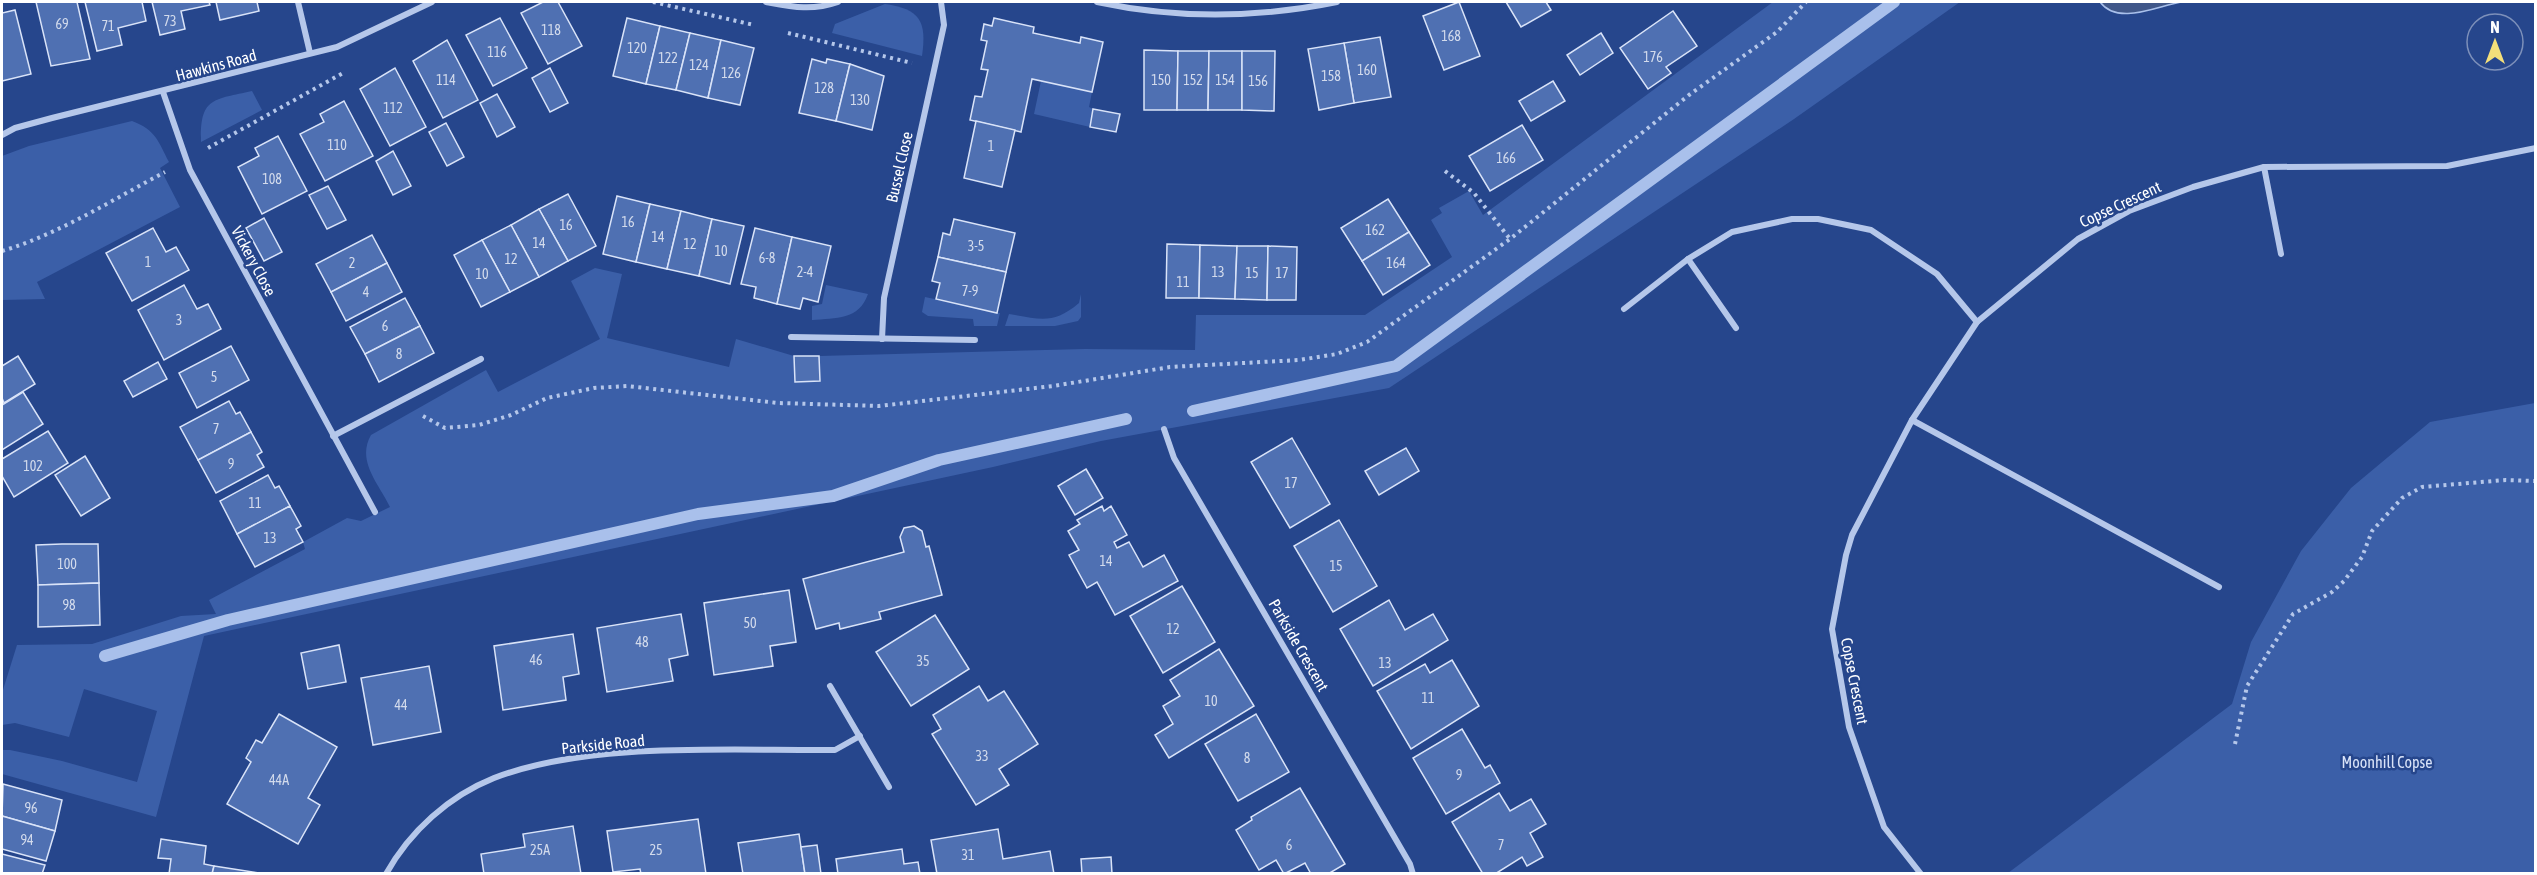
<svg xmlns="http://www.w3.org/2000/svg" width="2537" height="875" font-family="'Asap Condensed',sans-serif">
<rect width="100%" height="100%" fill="#26468c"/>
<g fill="#3b5fa8">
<path d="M1773 2H1960L1794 119 1389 388 1101 441 993 467 204 636 156 817 2 774V750H10L62 761 137 782 157 711 84 689 69 737 15 723 2 725V693L17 645 92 644 181 616 216 614 209 600 305 549 303 542 347 518 361 521 390 507C379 484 356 461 371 435L486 370 498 392 600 339 571 281 595 268 622 274 607 338 729 367 736 339 794 356 795 382 820 381 819 356 1085 349 1195 350 1196 315H1365L1452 257 1431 220 1442 213 1439 208 1469 191 1483 215Z"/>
<path d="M885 4C920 9 927 21 922 56L832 33 835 24Z"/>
<polygon points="1041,81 1092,92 1089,107 1093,109 1090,127 1034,114"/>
<path d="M252 91 262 110 201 142C200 97 213 100 252 91Z"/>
<path d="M132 121C156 130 158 141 169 162L160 168 180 207 37 282 45 299 2 300V156L29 146Z"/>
<path d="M826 285 868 294C859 320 836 318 812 320V306L822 304Z"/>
<path d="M1081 294V317L1078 321 1055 326H1005L1009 314C1040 319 1053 325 1079 303Z"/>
<polygon points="925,297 1000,313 997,326 974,326 973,319 928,316 922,312"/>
<polygon points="2535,403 2535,873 2008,873 2232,704 2251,642 2301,551 2351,488 2430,422"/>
</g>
<path fill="#405789" stroke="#a9c0eb" stroke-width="1.5" d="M2100 2H2181C2157 6 2118 26 2100 2Z"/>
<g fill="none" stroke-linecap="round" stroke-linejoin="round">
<g stroke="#a9c0eb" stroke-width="12">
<polyline points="1193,411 1396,366 1894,2"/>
<polyline points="105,656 228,620 698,514 833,496 939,460 1126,419"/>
</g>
</g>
<g fill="#4f70b2" stroke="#d9e3f8" stroke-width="1.5">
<polygon points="36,2 77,2 90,59 51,66"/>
<polygon points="85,2 142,2 146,21 118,28 122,45 97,51"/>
<polygon points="152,2 209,2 210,5 181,11 185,29 160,35"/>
<polygon points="216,2 257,2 259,11 220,20"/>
<polygon points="543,2 558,2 582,46 548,64 521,13"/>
<polygon points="1459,2 1480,56 1444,70 1423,16"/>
<polygon points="1506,2 1546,2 1551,10 1521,27"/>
<polygon points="15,10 31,74 2,81 2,13"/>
<polygon points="1673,11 1697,46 1666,67 1671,73 1648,89 1620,48"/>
<polygon points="500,18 527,68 493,86 466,35"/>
<polygon points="627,18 660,26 646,84 613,76"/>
<polygon points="994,18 1034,27 1033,33 1080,43 1081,37 1103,42 1092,92 1032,79 1021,132 970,120 975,96 982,97 988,70 981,69 987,41 981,40 984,24 992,26"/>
<polygon points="660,26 690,33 676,90 646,84"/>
<polygon points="690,33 721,40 708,98 676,90"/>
<polygon points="1601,33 1613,53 1580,75 1567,55"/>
<polygon points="1380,37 1391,97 1354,103 1344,43"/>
<polygon points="447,40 478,100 443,118 413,61"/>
<polygon points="721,40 754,48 740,105 708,98"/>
<polygon points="1344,43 1354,103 1319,110 1308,49"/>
<polygon points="1144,50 1178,51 1177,110 1144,110"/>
<polygon points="1178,51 1209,51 1208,110 1177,110"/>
<polygon points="1209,51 1242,51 1242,110 1208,110"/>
<polygon points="1242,51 1275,51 1274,111 1242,110"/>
<polygon points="812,59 826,63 827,59 850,64 836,121 799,113"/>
<polygon points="850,64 884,76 872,130 836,121"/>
<polygon points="395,68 426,127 390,146 360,89"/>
<polygon points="550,68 568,103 550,112 532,78"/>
<polygon points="1553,81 1565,101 1531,121 1519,101"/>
<polygon points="497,94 515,127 497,137 480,103"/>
<polygon points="344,101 373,156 325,181 300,134 324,122 320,114"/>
<polygon points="1093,109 1120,114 1116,132 1090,127"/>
<polygon points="976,121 1015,130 1002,187 964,178"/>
<polygon points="446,123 464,157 447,166 429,132"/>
<polygon points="1522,125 1543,160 1490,191 1469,156"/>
<polygon points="278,136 307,191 262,214 238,167 259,156 255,148"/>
<polygon points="393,151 411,186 393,195 376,161"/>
<polygon points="328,186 346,220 327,229 309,195"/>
<polygon points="568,194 596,246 568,261 539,209"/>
<polygon points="617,196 650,204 636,262 603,254"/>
<polygon points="1388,199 1409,232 1362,261 1341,228"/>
<polygon points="650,204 681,211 667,269 636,262"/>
<polygon points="539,209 568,261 539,277 511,225"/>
<polygon points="681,211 712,219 699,276 667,269"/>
<polygon points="264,218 282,252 264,261 246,228"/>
<polygon points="712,219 744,226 730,284 699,276"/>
<polygon points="954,219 1015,233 1006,272 938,257 943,233 950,235"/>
<polygon points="511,225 539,277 510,292 482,240"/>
<polygon points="153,228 166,252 176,247 189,270 132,301 106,253"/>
<polygon points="755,228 792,237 777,304 754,298 756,287 741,284"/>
<polygon points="1409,232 1430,265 1383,295 1362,261"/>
<polygon points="372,235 387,263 331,292 316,264"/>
<polygon points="792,237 831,246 818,302 803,298 800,309 777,304"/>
<polygon points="482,240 510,292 481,307 454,255"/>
<polygon points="1167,244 1200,245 1199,298 1166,298"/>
<polygon points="1200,245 1237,246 1235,299 1199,298"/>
<polygon points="1237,246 1268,246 1267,300 1235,299"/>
<polygon points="1268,246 1297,247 1296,300 1267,300"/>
<polygon points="938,257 1006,272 997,313 936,299 940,283 932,281"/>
<polygon points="387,263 402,292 346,321 331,292"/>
<polygon points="184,285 197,309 208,304 221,329 164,360 138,310"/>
<polygon points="405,298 420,326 365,354 350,327"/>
<polygon points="420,326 434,353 379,382 365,354"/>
<polygon points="231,346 249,380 197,408 179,373"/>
<polygon points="18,356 35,384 4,403 2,398 2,366"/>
<polygon points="794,356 819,356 820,381 795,382"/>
<polygon points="158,362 167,379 133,397 124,381"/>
<polygon points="23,392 43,424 2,450 2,405"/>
<polygon points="229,401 236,414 240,412 251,432 198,460 180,427"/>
<polygon points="48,431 68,463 14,497 2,476 2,459"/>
<polygon points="251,432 262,452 257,455 264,467 216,493 198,460"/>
<polygon points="1292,438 1330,504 1290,528 1251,462"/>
<polygon points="1406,448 1419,471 1379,495 1365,471"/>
<polygon points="85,456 110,498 81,516 55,475"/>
<polygon points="1086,469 1103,498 1075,515 1058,486"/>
<polygon points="268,475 275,488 279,486 290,506 237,534 220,501"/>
<polygon points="290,506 301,526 296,529 303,542 255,567 237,534"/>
<polygon points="1102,506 1104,511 1111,506 1127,535 1114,542 1117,548 1129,542 1143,567 1164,555 1178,581 1115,615 1097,582 1087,588 1069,555 1079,550 1068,531 1080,524 1077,520"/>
<polygon points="1339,520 1377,586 1333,612 1294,546"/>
<polygon points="914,526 922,531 926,547 929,546 942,595 879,612 881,619 840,629 839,623 816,629 803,579 904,552 900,537 904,528"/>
<polygon points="62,544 98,544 99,583 38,585 36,545"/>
<polygon points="99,583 100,625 38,627 38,585"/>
<polygon points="1182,586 1215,642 1163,673 1130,616"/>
<polygon points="789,590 796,642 770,646 773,666 714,675 704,603"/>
<polygon points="1389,600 1405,630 1433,614 1448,640 1373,686 1340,629"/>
<polygon points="681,614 688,655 669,659 673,681 607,692 597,628"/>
<polygon points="935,615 969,669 911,706 876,652"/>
<polygon points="573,634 579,674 563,677 566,700 503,710 494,646"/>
<polygon points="339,645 346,682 308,689 301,653"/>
<polygon points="1219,649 1254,706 1169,758 1155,735 1173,724 1163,706 1180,696 1170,680"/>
<polygon points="1452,660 1479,706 1411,749 1377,691 1425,664 1430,673"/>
<polygon points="429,666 441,732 373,745 361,678"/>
<polygon points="979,686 988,701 1004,691 1038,744 999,769 1009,785 976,805 932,734 941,729 933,715"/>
<polygon points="279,714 337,747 308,798 320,805 298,844 227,804 251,762 246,758 256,740 262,743"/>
<polygon points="1256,714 1289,772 1238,801 1205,744"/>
<polygon points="1462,729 1485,768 1490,765 1500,783 1446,814 1413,758"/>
<polygon points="3,784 62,800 55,831 2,816"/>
<polygon points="1300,788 1345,864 1328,874 1311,874 1305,863 1284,874 1276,860 1259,870 1236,830 1252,820 1251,817"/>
<polygon points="1499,793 1510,811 1531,799 1546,824 1530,833 1543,857 1527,866 1522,857 1495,874 1483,874 1452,822"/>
<polygon points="2,816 55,831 46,861 2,849"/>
<polygon points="698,819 706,874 641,874 640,869 613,872 607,831"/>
<polygon points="573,826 581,874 484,874 481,854 525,847 523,834"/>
<polygon points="998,829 1003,859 1050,851 1054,874 937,874 931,840"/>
<polygon points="799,834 805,874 743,874 738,843"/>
<polygon points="161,839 206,846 204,864 214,866 212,874 169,874 171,859 158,858"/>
<polygon points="817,845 821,874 805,874 801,847"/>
<polygon points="902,849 904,864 918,862 920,874 838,874 836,859"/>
<polygon points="2,854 45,865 42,874 2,874"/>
<polygon points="1111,857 1112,874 1082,874 1081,859"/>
<polygon points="214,866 266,874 212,874"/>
</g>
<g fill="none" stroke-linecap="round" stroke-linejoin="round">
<g stroke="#b5c7ea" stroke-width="4" stroke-dasharray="3 4.5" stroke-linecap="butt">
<polyline points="653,2 754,25"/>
<polyline points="788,33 912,63"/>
<polyline points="208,148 343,73"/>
<polyline points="1445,171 1474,193 1510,239"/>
<path d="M2 251C59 234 112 200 165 172"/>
<polyline points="423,416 445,428 479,425 511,415 547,398 594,388 627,386 778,403 879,406 1053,386 1170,367 1299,360 1337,354 1367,342 1510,239 1689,95 1777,32 1806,2"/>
<polyline points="2235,744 2247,686 2293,614 2332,592 2344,581 2362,557 2372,531 2402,498 2422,487 2506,480 2536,481"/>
</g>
<g stroke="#b5c7ea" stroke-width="6">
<polyline points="298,2 310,53"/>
<path d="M766 2C793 7 812 11 838 2"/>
<path d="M1097 2C1176 19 1258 18 1337 2"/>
<polyline points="163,92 190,170 375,512"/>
<polyline points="2,135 15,128 52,118 337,47 432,2"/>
<polyline points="2264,167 2281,254"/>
<polyline points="1688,259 1736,328"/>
<polyline points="1624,309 1688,259 1732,232 1792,219 1818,219 1871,230 1937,274 1977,322"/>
<polyline points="791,337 975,340"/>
<polyline points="882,339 884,298 944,25 941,2"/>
<polyline points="1912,420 2219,587"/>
<polyline points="1164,429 1174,458 1410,864 1413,874"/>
<polyline points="333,436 481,359"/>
<polyline points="830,686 889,787"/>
<path d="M386 874C410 831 449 796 494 778 590 741 732 751 835 750L860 736"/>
<polyline points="1921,874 1884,827 1849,727 1832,629 1846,555 1852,535 1912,420 1977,322 2078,239 2129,211 2193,187 2264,167 2447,166 2536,148"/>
</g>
</g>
<g text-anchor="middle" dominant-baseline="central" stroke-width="5" stroke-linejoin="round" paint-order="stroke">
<g font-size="14" fill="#d3dbec">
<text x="170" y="21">73</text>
<text x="62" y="24">69</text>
<text x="108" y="26">71</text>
<text x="551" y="30">118</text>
<text x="1451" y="36">168</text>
<text x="637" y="48">120</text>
<text x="497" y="52">116</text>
<text x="1653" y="57">176</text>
<text x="668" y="58">122</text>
<text x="699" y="65">124</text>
<text x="1367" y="70">160</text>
<text x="731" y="73">126</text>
<text x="1331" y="76">158</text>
<text x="446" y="80">114</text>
<text x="1161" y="80">150</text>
<text x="1193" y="80">152</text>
<text x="1225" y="80">154</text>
<text x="1258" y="81">156</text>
<text x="824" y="88">128</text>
<text x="860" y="100">130</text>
<text x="393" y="108">112</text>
<text x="337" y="145">110</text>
<text x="991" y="146">1</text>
<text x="1506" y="158">166</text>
<text x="272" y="179">108</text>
<text x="628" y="222">16</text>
<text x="566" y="225">16</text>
<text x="1375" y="230">162</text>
<text x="658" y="237">14</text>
<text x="539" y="243">14</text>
<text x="690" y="244">12</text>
<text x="976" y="246">3-5</text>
<text x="721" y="251">10</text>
<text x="767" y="258">6-8</text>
<text x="511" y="259">12</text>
<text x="148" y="262">1</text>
<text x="352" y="263">2</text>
<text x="1396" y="263">164</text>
<text x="805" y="272">2-4</text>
<text x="1218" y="272">13</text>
<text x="1252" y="273">15</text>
<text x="1282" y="273">17</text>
<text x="482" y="274">10</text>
<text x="1183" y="282">11</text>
<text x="970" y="291">7-9</text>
<text x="366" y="292">4</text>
<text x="179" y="320">3</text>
<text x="385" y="326">6</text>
<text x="399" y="354">8</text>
<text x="214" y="377">5</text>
<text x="216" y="429">7</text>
<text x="231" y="464">9</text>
<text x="33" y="466">102</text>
<text x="1291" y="483">17</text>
<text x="255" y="503">11</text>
<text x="270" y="538">13</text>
<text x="1106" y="561">14</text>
<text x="67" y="564">100</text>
<text x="1336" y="566">15</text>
<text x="69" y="605">98</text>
<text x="750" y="623">50</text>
<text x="1173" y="629">12</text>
<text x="642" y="642">48</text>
<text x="536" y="660">46</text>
<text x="923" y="661">35</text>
<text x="1385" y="663">13</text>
<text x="1428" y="698">11</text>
<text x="1211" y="701">10</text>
<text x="401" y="705">44</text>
<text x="982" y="756">33</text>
<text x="1247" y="758">8</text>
<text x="1459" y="775">9</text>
<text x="279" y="780">44A</text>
<text x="31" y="808">96</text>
<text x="27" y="840">94</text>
<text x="1289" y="845">6</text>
<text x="1501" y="845">7</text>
<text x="540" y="850">25A</text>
<text x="656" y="850">25</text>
<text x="968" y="855">31</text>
</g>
<g font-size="16" fill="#fff" stroke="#26468c">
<text transform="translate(216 65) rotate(-15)">Hawkins Road</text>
<text transform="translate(899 167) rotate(-77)">Bussel Close</text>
<text transform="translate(2120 204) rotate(-25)">Copse Crescent</text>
<text transform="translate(254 261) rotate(62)">Vickery Close</text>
<text transform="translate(1299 645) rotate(60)">Parkside Crescent</text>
<text transform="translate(1855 681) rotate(79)">Copse Crescent</text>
<text transform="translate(603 744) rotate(-6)">Parkside Road</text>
</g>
<g font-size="16" fill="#d9e3f8" stroke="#26468c">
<text x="2387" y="762">Moonhill Copse</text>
</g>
</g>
<rect width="2537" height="875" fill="none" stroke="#ffffff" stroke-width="6"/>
<g transform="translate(2495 42)"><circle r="28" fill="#26468c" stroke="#7d90ba" stroke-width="1.5"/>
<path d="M0-4.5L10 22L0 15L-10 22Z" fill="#f3df7a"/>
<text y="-9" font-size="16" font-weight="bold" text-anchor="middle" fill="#ffffff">N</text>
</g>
</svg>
